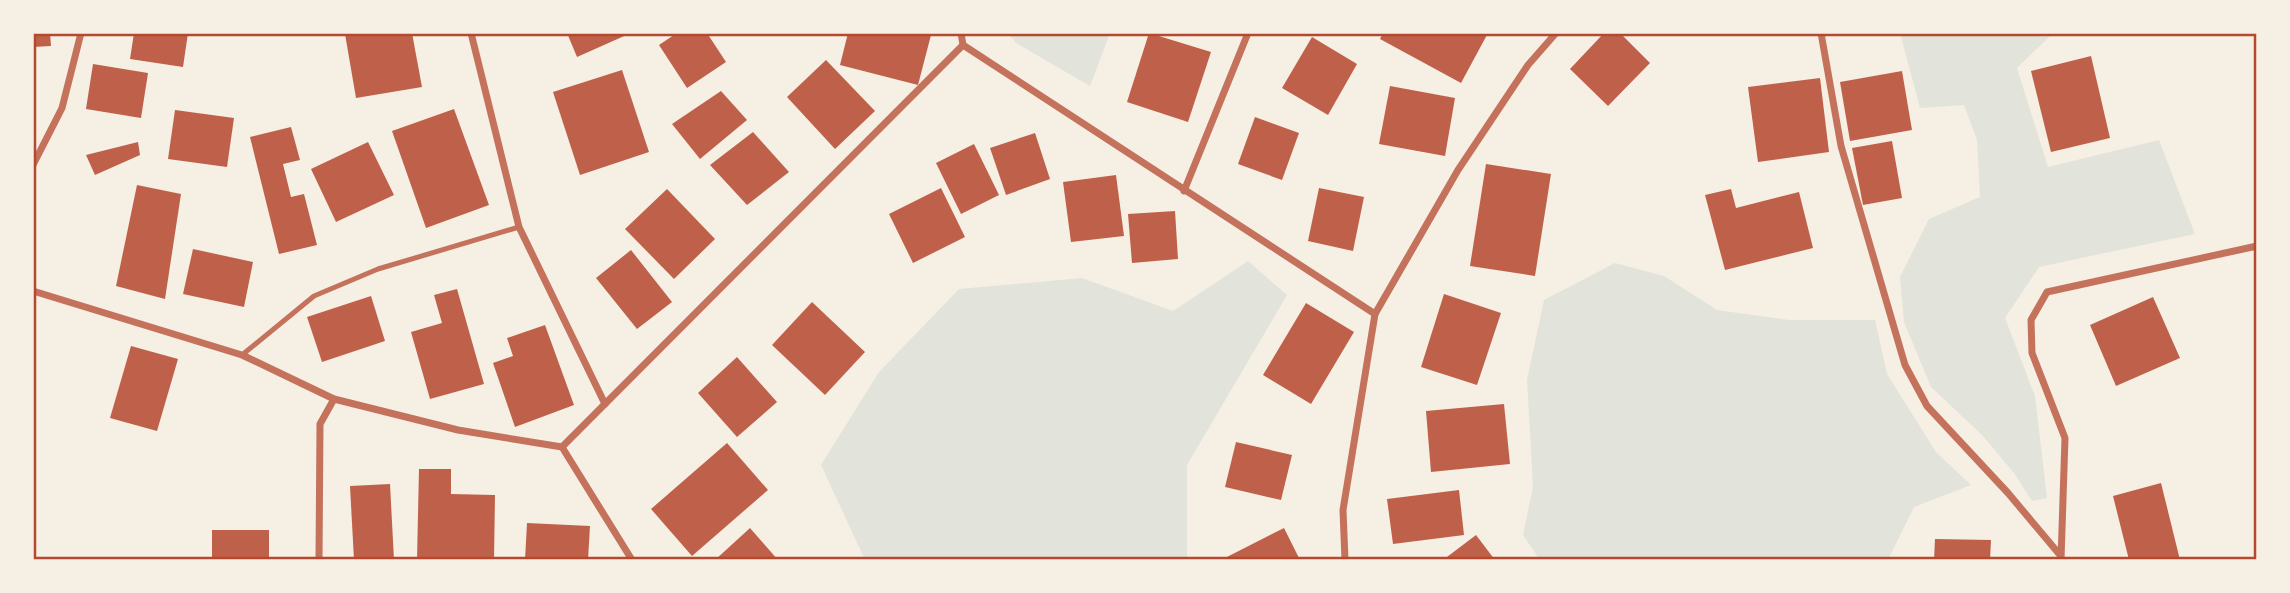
<svg xmlns="http://www.w3.org/2000/svg" width="2290" height="593" font-family="Lato,sans-serif">
<rect width="100%" height="100%" fill="#f6efe4"/>
<g fill="#e2e4dc">
<polygon points="1008,33 1110,33 1090,86 1016,43"/>
<polygon points="1900,33 2053,33 2017,68 2048,167 2159,140 2195,234 2039,267 2005,318 2035,396 2047,498 2032,501 2014,473 1982,435 1931,387 1904,322 1900,277 1929,219 1980,197 1977,140 1964,105 1920,108"/>
<polygon points="1248,261 1287,295 1187,465 1187,560 865,560 821,465 879,372 959,289 1082,278 1173,311"/>
<polygon points="1615,263 1664,276 1717,310 1789,320 1875,320 1887,374 1936,452 1971,485 1914,507 1888,560 1540,560 1523,535 1533,487 1527,380 1544,300"/>
</g>
<g fill="#bf614a">
<polygon points="33,33 50,33 51,46 33,47"/>
<polygon points="134,33 188,33 183,67 130,59"/>
<polygon points="350,33 412,33 422,87 356,98 345,34"/>
<polygon points="567,33 631,33 577,57"/>
<polygon points="677,33 707,33 726,62 687,88 659,45"/>
<polygon points="848,33 931,35 918,85 840,65"/>
<polygon points="1149,33 1211,52 1188,122 1127,102"/>
<polygon points="1383,33 1488,33 1461,83 1380,39"/>
<polygon points="1604,33 1620,33 1650,63 1608,106 1570,69"/>
<polygon points="1312,37 1357,64 1328,115 1282,88"/>
<polygon points="2091,56 2110,138 2051,152 2031,71"/>
<polygon points="826,60 875,111 835,149 787,97"/>
<polygon points="93,64 148,73 141,118 86,109"/>
<polygon points="622,70 649,152 580,175 553,92"/>
<polygon points="1902,71 1912,130 1850,141 1840,82"/>
<polygon points="1820,78 1829,152 1758,162 1748,87"/>
<polygon points="1390,86 1455,98 1445,156 1379,144"/>
<polygon points="721,91 747,120 700,159 672,124"/>
<polygon points="454,109 489,205 426,228 392,131"/>
<polygon points="175,110 234,118 227,167 168,159"/>
<polygon points="1255,117 1299,133 1282,180 1238,164"/>
<polygon points="291,127 300,160 283,164 291,197 304,194 317,245 279,254 250,137"/>
<polygon points="753,132 789,172 747,205 710,165"/>
<polygon points="1035,133 1050,179 1006,195 990,148"/>
<polygon points="1892,141 1902,198 1863,205 1852,148"/>
<polygon points="138,142 140,155 95,175 86,155"/>
<polygon points="368,142 394,195 336,222 311,169"/>
<polygon points="974,144 999,195 961,214 936,163"/>
<polygon points="1486,164 1551,174 1535,276 1470,266"/>
<polygon points="1116,175 1124,236 1071,242 1063,182"/>
<polygon points="137,185 181,194 165,299 116,286"/>
<polygon points="941,188 965,237 913,263 889,214"/>
<polygon points="1319,188 1364,197 1353,251 1308,241"/>
<polygon points="667,189 715,239 674,279 625,229"/>
<polygon points="1731,189 1736,208 1799,192 1813,248 1725,270 1705,195"/>
<polygon points="1175,211 1178,259 1132,263 1128,214"/>
<polygon points="193,249 253,262 244,307 183,294"/>
<polygon points="631,250 672,302 637,329 596,278"/>
<polygon points="457,289 484,384 430,399 411,332 442,323 434,295"/>
<polygon points="1444,294 1501,313 1477,385 1421,367"/>
<polygon points="371,296 385,341 322,362 307,317"/>
<polygon points="2153,297 2180,358 2116,386 2090,325"/>
<polygon points="812,302 865,352 825,395 772,345"/>
<polygon points="1306,303 1354,332 1311,404 1263,375"/>
<polygon points="545,325 574,405 515,427 493,363 513,356 507,338"/>
<polygon points="131,346 178,359 157,431 110,418"/>
<polygon points="737,357 777,402 737,437 698,393"/>
<polygon points="1504,404 1510,464 1431,472 1426,411"/>
<polygon points="1236,442 1292,455 1281,500 1225,487"/>
<polygon points="727,443 768,490 692,556 651,509"/>
<polygon points="419,469 451,469 451,494 495,495 494,560 417,560"/>
<polygon points="2161,483 2180,560 2129,560 2113,496"/>
<polygon points="390,484 394,560 354,560 350,486"/>
<polygon points="1459,490 1464,535 1393,544 1387,499"/>
<polygon points="527,523 590,526 588,560 525,560"/>
<polygon points="750,528 778,560 715,560"/>
<polygon points="1284,528 1300,560 1221,560"/>
<rect x="212" y="530" width="57" height="30"/>
<polygon points="1476,535 1495,560 1443,560"/>
<polygon points="1935,539 1991,540 1990,560 1934,560"/>
</g>
<g fill="none" stroke-linecap="round" stroke-linejoin="round">
<polyline stroke="#c5725c" stroke-width="5" points="242,355 314,296 378,269 519,227"/>
<g stroke="#c5725c" stroke-width="7">
<polyline points="471,33 519,227 605,404"/>
<polyline points="961,33 963,45 1375,314"/>
<polyline points="1821,33 1841,146 1905,365 1927,406 2008,493 2060,555"/>
<polyline points="33,165 62,108 81,33"/>
<polyline points="1184,191 1248,33"/>
<polyline points="33,291 242,355 334,399 458,430 562,447 632,560"/>
<polyline points="562,447 963,45"/>
<polyline points="319,560 320,424 334,399"/>
<polyline points="1345,560 1343,510 1375,314 1458,170 1528,65 1556,33"/>
<polyline points="2061,560 2065,438 2032,353 2031,320 2047,292 2257,246"/>
</g>
</g>
<rect width="2290" height="593" fill="none" stroke="#f6efe4" stroke-width="70"/>
<rect x="35" y="35" width="2220" height="523" fill="none" stroke="#b5482f" stroke-width="2.5"/>
</svg>
